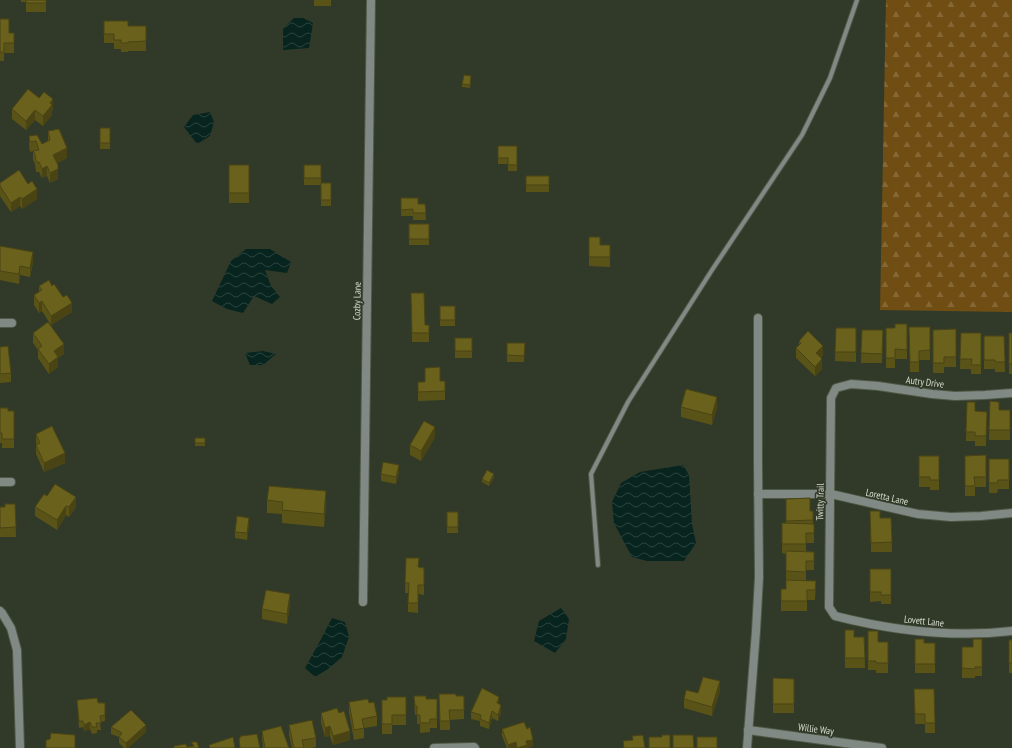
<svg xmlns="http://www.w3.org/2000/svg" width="1012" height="748" font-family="'PT Sans Narrow',sans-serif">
<defs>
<pattern id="forest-firs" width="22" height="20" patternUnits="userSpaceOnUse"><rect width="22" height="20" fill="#704e13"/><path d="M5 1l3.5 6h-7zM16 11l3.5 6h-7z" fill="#846734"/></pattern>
<pattern id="water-waves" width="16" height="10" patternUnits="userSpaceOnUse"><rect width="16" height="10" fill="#07241f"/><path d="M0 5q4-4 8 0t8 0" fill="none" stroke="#2a433e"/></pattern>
</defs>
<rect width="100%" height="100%" fill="#313a28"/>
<polygon fill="url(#forest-firs)" points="886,0 1012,0 1012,312 880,310"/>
<g fill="url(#water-waves)">
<polygon points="294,18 303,18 313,23 309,48 283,50 283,29"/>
<polygon points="210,112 214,122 210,136 197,144 184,127 193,115"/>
<polygon points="246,249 270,249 291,262 287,273 265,270 271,286 280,297 272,304 254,296 243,313 227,309 212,301 231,261"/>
<polygon points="263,351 276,354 263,365 250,365 245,353"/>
<polygon points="683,465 689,475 692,524 696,543 684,561 647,561 632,557 614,523 612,502 621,483 640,472"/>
<polygon points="561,608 569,619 566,639 555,653 534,641 539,621"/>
<polygon points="332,618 345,622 349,637 342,657 328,669 315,677 305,668 319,643"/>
</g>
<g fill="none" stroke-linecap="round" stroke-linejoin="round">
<g stroke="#4f5746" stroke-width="6">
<polyline id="service" points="598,565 591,474 628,402 712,270 802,135 830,78 857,0"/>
</g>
<g stroke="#4f5746" stroke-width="10">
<g id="minor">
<polyline points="0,323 12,323"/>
<path d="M1012 393 985 395 955 396 932 394 878 386 851 384 836 388 831 398 829 607 835 616C894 631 951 638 1012 631"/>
<polyline points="0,482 11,482"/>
<polyline points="758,494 831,494 918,514 951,517 981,516 1012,513"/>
<polyline points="363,602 371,0"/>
<polyline points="0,611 2,613 11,628 17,650 20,748"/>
<polyline points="748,730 882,748"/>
<polyline points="434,748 474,747 475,748"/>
<polyline points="747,748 756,631 759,577 758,465 758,318"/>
</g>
</g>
<use href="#service" stroke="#808983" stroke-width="4"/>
<use href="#minor" stroke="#808983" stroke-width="8"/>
</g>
<g fill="#5a5318">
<polygon points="21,0 46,0 46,12 26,12 26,2 21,2"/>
<rect x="314" y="0" width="17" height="6"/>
<polygon points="0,19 9,33 14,33 14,53 4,53 4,61 0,61"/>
<polygon points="104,21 128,26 146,26 146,51 128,51 128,52 121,52 121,49 114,49 114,43 104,43"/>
<polygon points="471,79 470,88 462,87 462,84"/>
<polygon points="12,109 53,109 52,110 52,115 43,126 35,120 26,130 12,119"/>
<rect x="100" y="128" width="10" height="21"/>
<polygon points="48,131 67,158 57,163 58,179 50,183 47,176 42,178 39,172 36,172 35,164 33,160 33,151 30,152 29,146 29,136 42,144 48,141"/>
<polygon points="498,146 517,146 517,171 508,171 508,164 498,164"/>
<rect x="229" y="165" width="20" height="38"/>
<polygon points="304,165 321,165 321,183 331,183 331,206 321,206 321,185 304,185"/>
<rect x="526" y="176" width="23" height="16"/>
<polygon points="0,183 37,199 22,209 20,206 11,212 0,196"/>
<polygon points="401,198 418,204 425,204 426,220 413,220 413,216 401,216"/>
<rect x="409" y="224" width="20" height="21"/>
<polygon points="589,237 600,245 610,245 610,267 589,266"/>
<polygon points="0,246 33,262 30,277 20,275 19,284 0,280"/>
<polygon points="39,286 52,286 72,312 51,325 42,311 39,313 34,305 34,295 39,292"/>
<polygon points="411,293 425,325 429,325 429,342 412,342"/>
<rect x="440" y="306" width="15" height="20"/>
<polygon points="907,324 907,359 895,359 895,368 886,368 886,328 895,328"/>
<polygon points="909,327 930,327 930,360 919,360 919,372 910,372"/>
<polygon points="836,328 856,328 856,362 835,361"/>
<polygon points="956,329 956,367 944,367 944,373 933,373 933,330"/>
<polygon points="862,330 883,330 882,363 861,363"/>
<polygon points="33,333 64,354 58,358 58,367 49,374 38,358 38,350 33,343"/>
<polygon points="961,333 981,333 981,374 971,374 971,369 960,369"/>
<rect x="1009" y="333" width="3" height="41"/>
<polygon points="984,336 1004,336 1005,372 995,372 995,369 984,369"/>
<rect x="455" y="338" width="17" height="20"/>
<polygon points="799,341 823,355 821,358 822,369 815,376 796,358 796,348 799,345"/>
<polygon points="525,343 524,362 507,362 507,355"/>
<polygon points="0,347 11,373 11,382 0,383"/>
<polygon points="445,381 445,400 418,401 418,382"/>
<polygon points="990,401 999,410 1010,410 1010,440 989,440"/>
<polygon points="967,402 975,411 987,412 986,446 975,446 975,441 966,441"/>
<polygon points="681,407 717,407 712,425 681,417"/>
<polygon points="0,408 8,411 14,411 14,448 2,448 2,443 0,443"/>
<polygon points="36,434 65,463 44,472 36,454"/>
<polygon points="435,437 421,461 410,455 410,445"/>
<rect x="195" y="438" width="10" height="8"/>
<polygon points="986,455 986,487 975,487 975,496 965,496 965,456"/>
<polygon points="919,456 939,456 939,490 930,490 930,487 919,487"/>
<polygon points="989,459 1009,459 1009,489 998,489 997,493 989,493"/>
<polygon points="399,471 396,484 381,481 381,474"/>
<polygon points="494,478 489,486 482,482 482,479"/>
<polygon points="47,496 76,507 69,517 66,515 57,530 35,516 35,507"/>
<polygon points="786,499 810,511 813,511 813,524 814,524 814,543 806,543 806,552 814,552 814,570 806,570 806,581 816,581 815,600 807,600 807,611 781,611 781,589 786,589 786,554 782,553 782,544 786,523"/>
<polygon points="267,500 326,504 324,527 282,523 282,514 267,513"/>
<polygon points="15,504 16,537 0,537 0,507 5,507"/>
<polygon points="870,511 880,518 891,518 892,552 871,552"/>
<rect x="447" y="512" width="11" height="21"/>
<polygon points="249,524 247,540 235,538 235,532"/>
<polygon points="406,558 419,567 424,568 424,595 418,594 418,613 408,612 408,593 405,593"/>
<polygon points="870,569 891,569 891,604 881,604 881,601 870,602"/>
<polygon points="290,604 287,624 262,619 262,609"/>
<polygon points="845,630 854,637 864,637 865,668 845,668"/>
<polygon points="868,631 878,642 888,642 888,673 876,673 876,670 868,670"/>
<polygon points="915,639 924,643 935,643 935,673 915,673"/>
<polygon points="982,639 982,676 975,676 975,678 962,678 962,647 973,647"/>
<rect x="1009" y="640" width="3" height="33"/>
<polygon points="773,678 794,679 794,713 773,713"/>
<polygon points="914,689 934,689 935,733 925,733 925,724 915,724"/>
<polygon points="720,691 712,716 684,708 684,699 698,693"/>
<polygon points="439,694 456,696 464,696 464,719 450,720 450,730 440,730"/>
<polygon points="414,696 426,699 437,699 437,728 430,728 430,732 420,733 420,724 417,724 417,715 415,715"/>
<polygon points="406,697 406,725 392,725 392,734 382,734 382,700 387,700"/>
<polygon points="77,700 105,703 105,721 100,722 101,730 97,730 97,733 92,734 90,729 84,731 83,727 79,728"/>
<polygon points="349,702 369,703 377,716 377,726 364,728 364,738 354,740 349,712"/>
<polygon points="499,703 498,704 501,712 498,721 492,718 489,729 480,726 480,721 471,719 471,712"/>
<polygon points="321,713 339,713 350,740 333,745 330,736 325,737 321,722"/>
<polygon points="289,725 316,738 316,747 312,748 292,748 289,735"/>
<polygon points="111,727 146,732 128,748 124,748 119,743 119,737 111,734"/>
<polygon points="502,729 533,746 527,748 507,748 502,736"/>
<polygon points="262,731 289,748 263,748 262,738"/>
</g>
<g fill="#4a4414">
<polygon points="53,99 53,109 52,110 52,115 43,126 43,116 50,103"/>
<polygon points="35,110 35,120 26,130 26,121"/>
<polygon points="67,148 67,158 53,165 53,155"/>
<polygon points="47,166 47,176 42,178 42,169"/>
<polygon points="58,169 58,179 50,183 50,173"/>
<polygon points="37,189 37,199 22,209 22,199"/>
<polygon points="20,197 20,206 11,212 11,203"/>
<polygon points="33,252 33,262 30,277 30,268"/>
<polygon points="20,266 20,275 19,284 19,274"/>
<polygon points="42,301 42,311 39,313 39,303"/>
<polygon points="72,303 72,312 51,325 51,316"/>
<polygon points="64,344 64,354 58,358 58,367 49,374 49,364 54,351"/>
<polygon points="823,346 823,355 816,363 816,353"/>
<polygon points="822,359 822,369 815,376 815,367"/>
<polygon points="717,397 717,407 712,425 712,415"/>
<polygon points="435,427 435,437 421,461 421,451"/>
<polygon points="65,453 65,463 44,472 44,463"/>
<polygon points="399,465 399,471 396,484 396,477"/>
<polygon points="494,474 494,478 489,486 489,483"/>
<polygon points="326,491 326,504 324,527 324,514"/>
<polygon points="76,497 76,507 69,517 69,507"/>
<polygon points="66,506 66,515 57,530 57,520"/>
<polygon points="249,518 249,524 247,540 247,533"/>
<polygon points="290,594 290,604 287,624 287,614"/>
<polygon points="720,681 720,691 712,716 712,707"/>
<polygon points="499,697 499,703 497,710 497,703"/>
<polygon points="501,705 501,712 498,721 498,715"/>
<polygon points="492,711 492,718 489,729 489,723"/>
<polygon points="90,722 90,729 84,731 84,725"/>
<polygon points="146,725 146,732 128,748 126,748 126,743"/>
<polygon points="330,726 330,736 325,737 325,728"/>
<polygon points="350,731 350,740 333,745 333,736"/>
<polygon points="533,740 533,746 527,748 517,748 526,741"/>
<polygon points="516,742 516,748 508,748 508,745"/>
</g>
<g fill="#69611c" stroke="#4a4414">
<rect x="26" y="0" width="20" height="3"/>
<polygon points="0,19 9,19 9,33 14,33 14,43 4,43 4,52 0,52"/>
<polygon points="104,21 128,21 128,26 146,26 146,41 128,42 128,43 121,43 121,40 114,40 114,34 104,34"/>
<polygon points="464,75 471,76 470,85 462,84"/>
<polygon points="28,89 39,98 44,92 53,99 50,103 52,105 43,116 35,110 26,121 12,109"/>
<rect x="100" y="128" width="10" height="15"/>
<polygon points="59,129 67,148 53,155 58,165 58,169 50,173 47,166 42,169 39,162 36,162 35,154 33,151 39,150 36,141 30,142 29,136 37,135 42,144 50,140 48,131"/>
<polygon points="498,146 517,146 517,165 508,165 508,158 498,158"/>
<rect x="229" y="165" width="20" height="28"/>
<rect x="304" y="165" width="17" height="13"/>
<polygon points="19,170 28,184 32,181 37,189 22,199 20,197 11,203 0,186 0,183"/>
<rect x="526" y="176" width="23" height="9"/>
<rect x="321" y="183" width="10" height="17"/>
<polygon points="401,198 418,198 418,204 425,204 426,213 413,213 413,209 401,210"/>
<rect x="409" y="224" width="20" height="15"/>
<polygon points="589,237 600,237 600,245 610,245 610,257 589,257"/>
<polygon points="0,246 33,252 30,268 20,266 19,274 0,271"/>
<polygon points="49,280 52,286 54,284 63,297 67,295 72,303 51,316 42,301 39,303 34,295 42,290 39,286"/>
<polygon points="411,293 424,293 425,325 429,325 429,333 412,333"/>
<rect x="440" y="306" width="15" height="14"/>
<polygon points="48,322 64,344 54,351 58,357 49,364 38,349 42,346 33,333"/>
<polygon points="895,324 907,324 907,350 895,349 895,358 886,358 886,328 895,328"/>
<polygon points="909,327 930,327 930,350 919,351 919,362 910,362"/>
<polygon points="836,328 856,328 856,352 835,352"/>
<polygon points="956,329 956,357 944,357 944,363 933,363 933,330"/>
<polygon points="862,330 883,330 882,354 861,353"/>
<polygon points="808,331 823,346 816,353 822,359 815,367 796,348 801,343 799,341"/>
<polygon points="961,333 981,333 981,365 971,365 972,359 960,359"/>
<rect x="1009" y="333" width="3" height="31"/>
<polygon points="984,336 1004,336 1005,362 995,362 995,360 984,360"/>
<rect x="455" y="338" width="17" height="13"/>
<polygon points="507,343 525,343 524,356 507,355"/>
<polygon points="8,346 11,373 0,374 0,347"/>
<polygon points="440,367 440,381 445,381 445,391 418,392 418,382 425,382 425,368"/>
<polygon points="686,389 717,397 712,415 681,407"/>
<polygon points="990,401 999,402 999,410 1010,410 1010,430 989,430"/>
<polygon points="967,402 975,402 975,411 987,412 986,436 975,436 975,432 966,432"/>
<polygon points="0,408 8,408 8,411 14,411 14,439 2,439 2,433 0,433"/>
<polygon points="424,421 435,427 421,451 410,445"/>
<polygon points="52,426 65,453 44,463 36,445 40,443 36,434"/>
<rect x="195" y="438" width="10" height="5"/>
<polygon points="986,455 986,477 974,477 975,486 965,486 965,456"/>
<polygon points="919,456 939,456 939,480 930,480 930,477 919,477"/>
<polygon points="989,459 1009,459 1009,480 998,480 997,483 989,483"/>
<polygon points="383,462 399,465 396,477 381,474"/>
<polygon points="487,470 494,474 489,483 482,479"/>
<polygon points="55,484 76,497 69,507 66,506 57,520 35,507 44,494 47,496"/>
<polygon points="269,486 326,491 324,514 282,510 283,502 267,500"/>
<polygon points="810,498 810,511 813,511 813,520 786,521 786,499"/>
<polygon points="5,504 15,504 16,527 0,528 0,507 5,507"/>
<polygon points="870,511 880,511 880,518 891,518 892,542 871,543"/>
<rect x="447" y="512" width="11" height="15"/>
<polygon points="237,516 249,518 247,533 235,532"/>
<polygon points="782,523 814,524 814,533 806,533 806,544 782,544"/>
<polygon points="786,551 814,552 814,561 806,561 806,572 786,571"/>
<polygon points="406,558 419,558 418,567 424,568 424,585 418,585 418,603 408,603 409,583 405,583"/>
<polygon points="870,569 891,569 891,595 881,595 881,592 870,592"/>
<polygon points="786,580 816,581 815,590 807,590 807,601 781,601 781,589 786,589"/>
<polygon points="266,590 290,594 287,614 262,609"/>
<polygon points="845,630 854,630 854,637 864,637 865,658 845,658"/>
<polygon points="868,631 878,631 878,642 888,642 888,663 876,663 876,661 868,661"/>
<polygon points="915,639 924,639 924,643 935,643 935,664 915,664"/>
<polygon points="973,639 982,639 982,667 975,667 975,669 962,668 962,647 973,647"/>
<rect x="1009" y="640" width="3" height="23"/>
<polygon points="703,677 720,681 712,707 684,699 686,690 698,693"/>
<polygon points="773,678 794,679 794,704 773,704"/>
<polygon points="482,688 499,697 497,703 501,705 498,715 492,711 489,723 480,719 481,715 471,712"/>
<polygon points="914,689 934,689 935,723 925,723 925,714 915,714"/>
<polygon points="439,694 456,694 456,696 464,696 464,710 449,710 450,721 440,721"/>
<polygon points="414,696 426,696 426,699 437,699 437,719 430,719 430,723 420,723 420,715 417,715 417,706 415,706"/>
<polygon points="387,697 406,697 406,715 392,715 392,724 382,724 382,700 387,700"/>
<polygon points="97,698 98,703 105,703 105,715 100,716 101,723 96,723 97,727 92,727 90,722 84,725 83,721 79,721 77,700"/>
<polygon points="368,699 369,703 374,702 377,716 362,719 364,728 354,730 349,702"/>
<polygon points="337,708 339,713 344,711 350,731 333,736 330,726 325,728 321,713"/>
<polygon points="131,710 146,725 126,743 119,737 122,733 111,727"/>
<polygon points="312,720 316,738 302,740 304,748 294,748 289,725"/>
<polygon points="524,722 527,729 530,727 533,740 526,741 527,745 517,748 516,742 508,745 502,729"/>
<polygon points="281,726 289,748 265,748 262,731"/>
<polygon points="51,733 75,735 75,748 46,748 46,740 50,739"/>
<polygon points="257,734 260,748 240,748 239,739 241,736"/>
<polygon points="643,735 645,748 624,748 623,741 633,740 632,736"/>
<polygon points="662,735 670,735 670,748 649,748 649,737 662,737"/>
<polygon points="673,735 693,735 694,748 673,748"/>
<polygon points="233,737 235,748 210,748 209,745"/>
<rect x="697" y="737" width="20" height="11"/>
<polygon points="191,742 197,742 199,748 174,748 174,746 186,744 187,747 194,746"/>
</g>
<g text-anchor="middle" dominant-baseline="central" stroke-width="3.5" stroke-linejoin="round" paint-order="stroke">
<g font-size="10" fill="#d7dcd1" stroke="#313a28">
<text transform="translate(357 301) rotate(-89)">Cozby Lane</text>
<text transform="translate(925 382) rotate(7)">Autry Drive</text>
<text transform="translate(887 497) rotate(13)">Loretta Lane</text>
<text transform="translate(820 502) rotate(-89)">Twitty Trail</text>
<text transform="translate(924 621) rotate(6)">Lovett Lane</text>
<text transform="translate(816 729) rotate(7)">Willie Way</text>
</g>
</g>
</svg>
